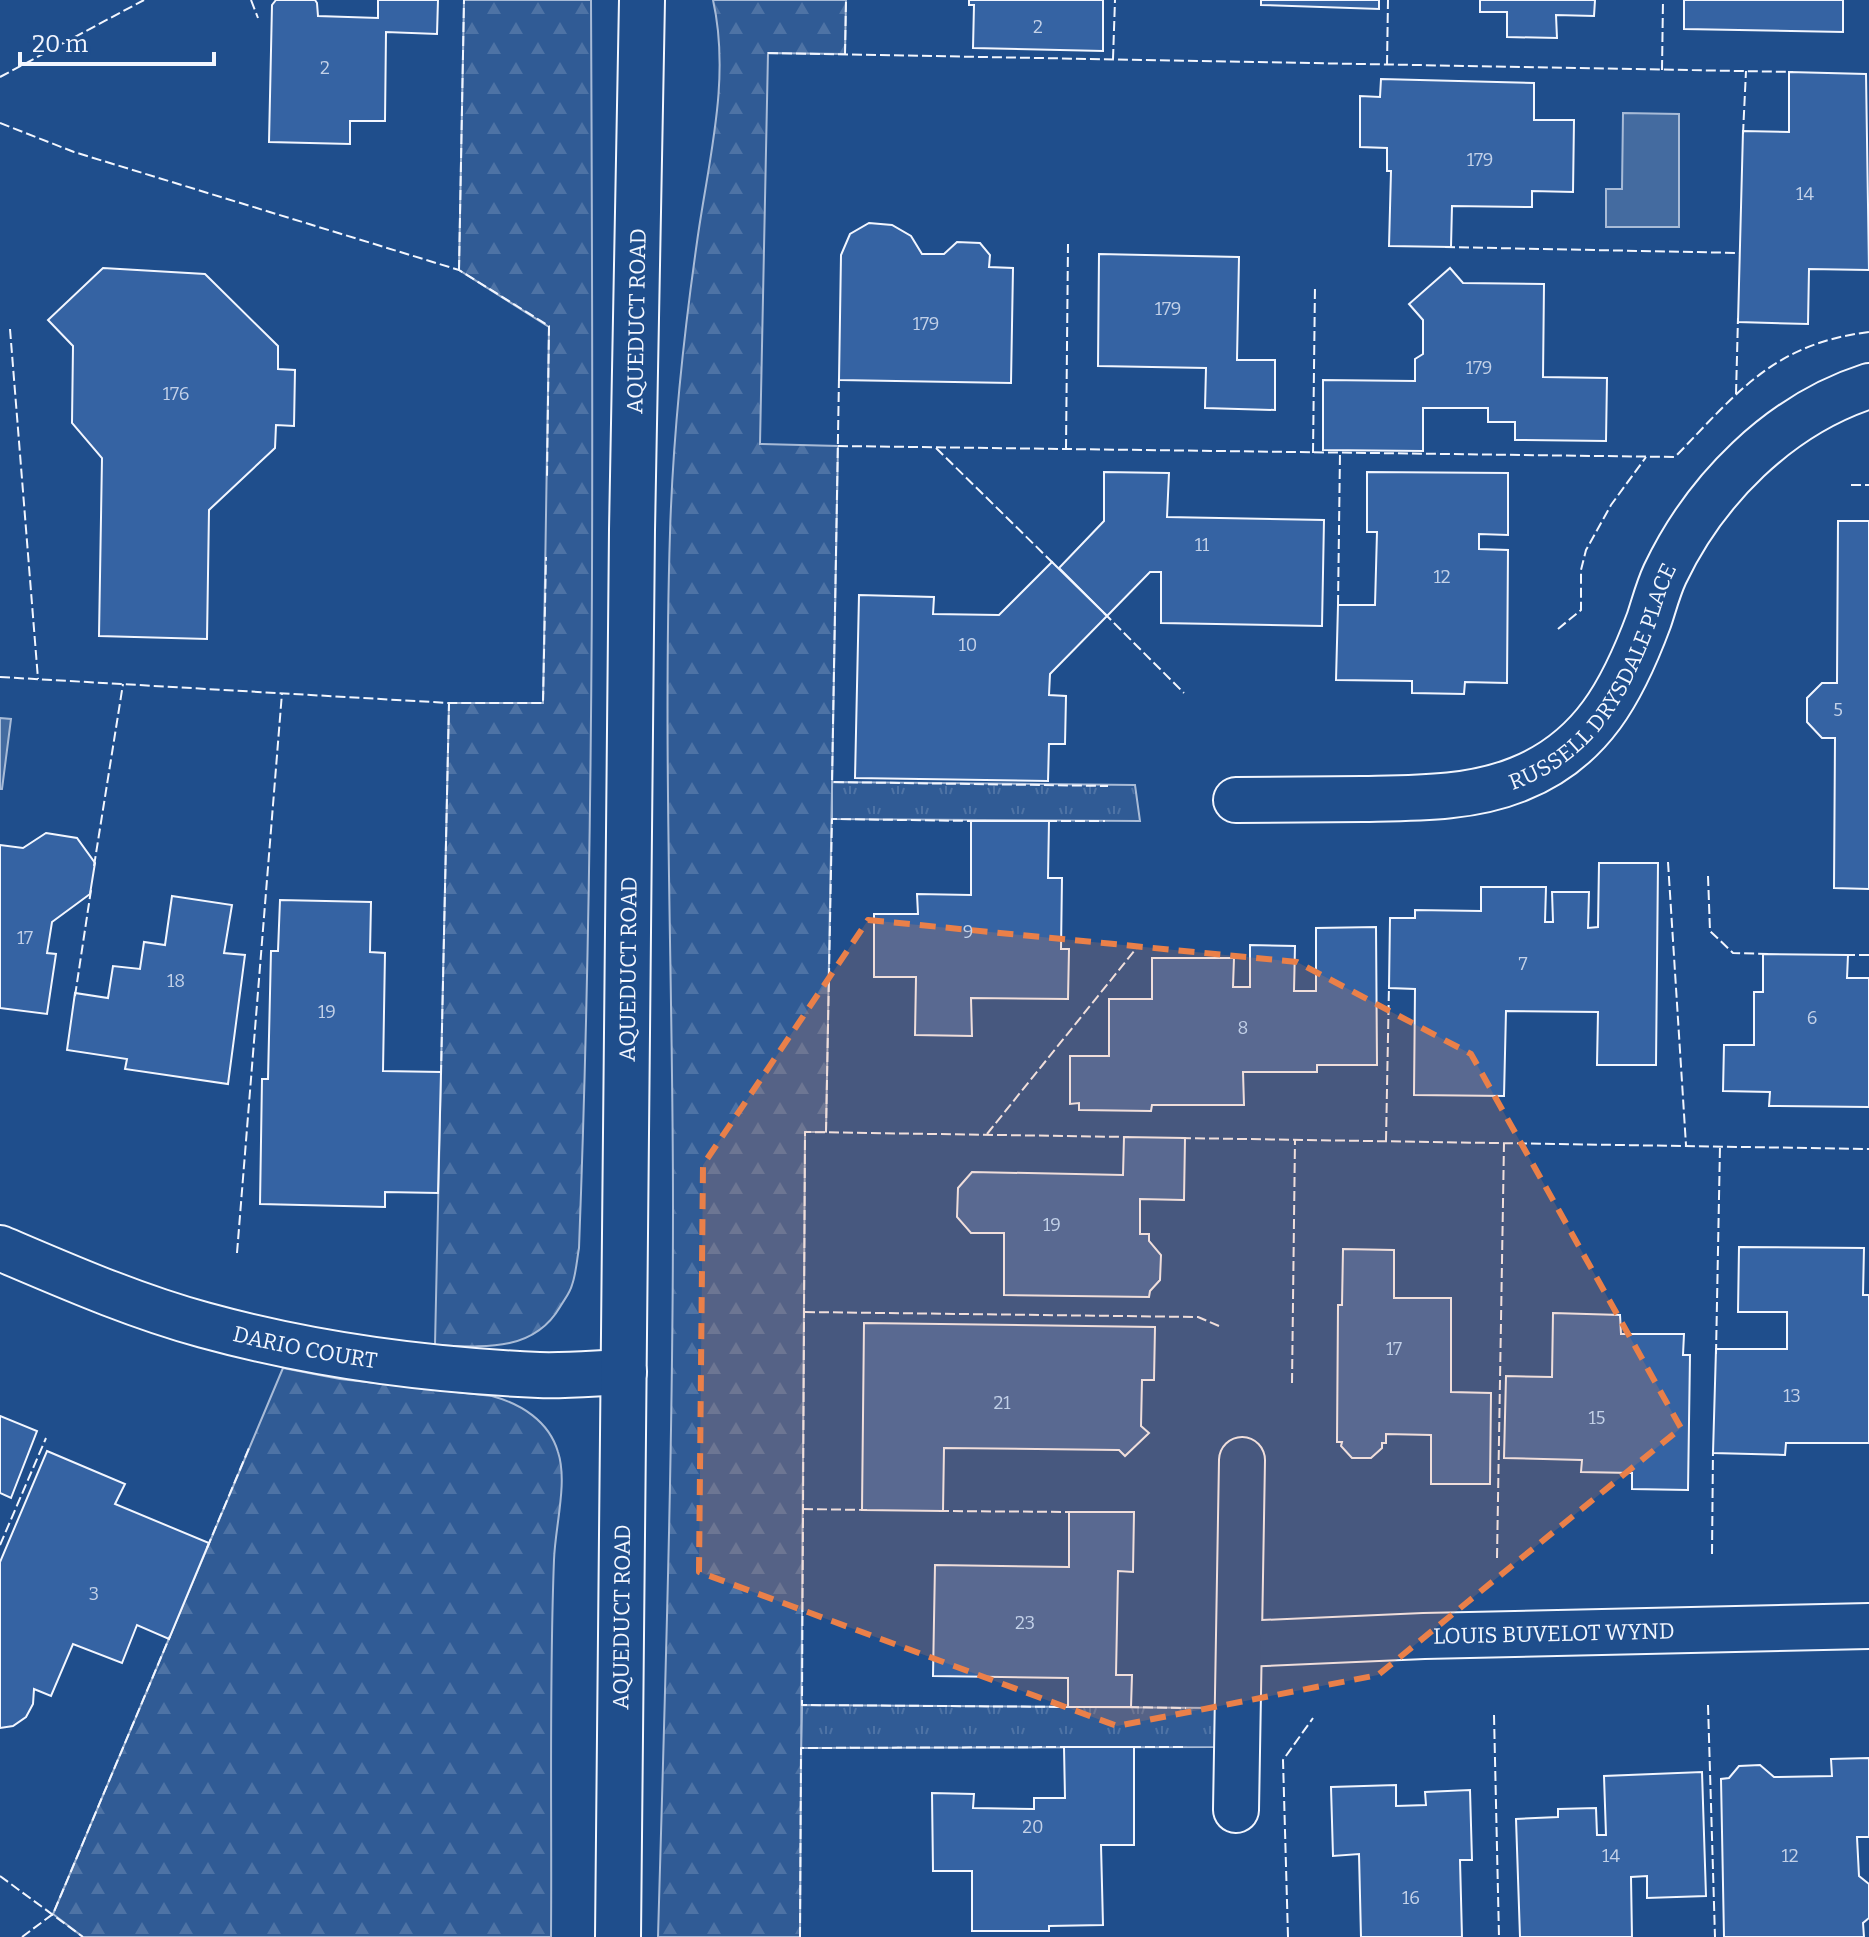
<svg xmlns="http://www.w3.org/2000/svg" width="1869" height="1937" font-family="Bitter,serif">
<defs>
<pattern id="grass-tufts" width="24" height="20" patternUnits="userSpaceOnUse" patternTransform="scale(2)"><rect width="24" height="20" fill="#305b95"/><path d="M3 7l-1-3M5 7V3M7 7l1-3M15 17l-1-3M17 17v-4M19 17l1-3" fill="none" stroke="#4e73a5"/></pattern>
<pattern id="forest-firs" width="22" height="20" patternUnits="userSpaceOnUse" patternTransform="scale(2)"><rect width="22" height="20" fill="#305b95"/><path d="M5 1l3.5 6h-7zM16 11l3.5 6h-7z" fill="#4e73a5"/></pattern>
</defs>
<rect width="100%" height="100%" fill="#1f4e8c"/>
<g fill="url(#grass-tufts)" stroke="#a8bbd7" stroke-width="2">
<polygon points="832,782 1135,785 1140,821 832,819"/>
<polygon points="802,1705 1216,1708 1215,1747 801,1748"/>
</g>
<g fill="url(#forest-firs)" stroke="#a8bbd7" stroke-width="2">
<path d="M464 0H591C593 416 595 832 579 1248 577 1259 576 1274 572 1285 570 1293 564 1300 560 1307 533 1353 482 1347 435 1345L449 703H543L549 327 459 270Z"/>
<path d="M713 0H846L845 54 768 53 760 444 838 446 826 1132H805L800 1937H658C665 1693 673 1450 673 1206 673 981 663 757 670 533 673 434 683 340 697 242 708 162 731 80 713 0Z"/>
<path d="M283 1368 340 1379 492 1396C521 1404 549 1421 558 1452 568 1482 555 1527 554 1560 549 1686 552 1812 551 1937H83L53 1914Z"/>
</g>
<g fill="#446ba0" stroke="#a8bbd7" stroke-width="2">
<polygon points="1623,113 1679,114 1679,227 1606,227 1606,189 1622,189"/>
<polygon points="0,718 11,719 2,789 0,789"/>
</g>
<g fill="#3563a3" stroke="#f2f6ff" stroke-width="2">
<polygon points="276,0 315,0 317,3 318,16 378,18 378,0 438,0 437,34 386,32 385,121 350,121 350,144 269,142 272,5"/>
<polygon points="969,0 1103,0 1103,51 973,48 974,5 969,5"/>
<polygon points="1261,0 1379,0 1379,9 1261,5"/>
<polygon points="1480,0 1595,0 1594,16 1556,15 1557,38 1507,37 1507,12 1480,12"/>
<polygon points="1684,0 1843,0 1843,32 1684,29"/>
<polygon points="1789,72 1866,74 1869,270 1809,269 1808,324 1738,322 1743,131 1789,132"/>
<polygon points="1381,79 1534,83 1534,120 1574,120 1573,192 1532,191 1532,207 1452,206 1451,247 1389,246 1391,171 1387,171 1387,148 1360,147 1360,96 1380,97"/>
<polygon points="869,223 892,225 911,236 922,254 944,254 957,242 980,243 990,255 989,267 1013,268 1011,383 839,380 841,255 850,234"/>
<polygon points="1099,254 1239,257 1237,360 1275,360 1275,410 1205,408 1206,368 1098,366"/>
<polygon points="103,268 205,274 278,346 278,369 295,370 294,426 276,425 275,448 209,510 207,639 99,636 102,458 72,423 73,346 48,320"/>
<polygon points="1450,268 1463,283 1544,284 1543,377 1607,378 1606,441 1515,440 1515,422 1488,422 1488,408 1423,408 1423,451 1323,450 1323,380 1415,381 1415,359 1423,354 1423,320 1409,304"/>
<polygon points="1104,472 1169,473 1167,517 1324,520 1322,626 1161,623 1161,572 1150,572 1107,616 1059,568 1104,521"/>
<polygon points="1367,472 1508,473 1508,535 1479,534 1479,549 1508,550 1507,683 1465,682 1464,694 1412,693 1412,681 1336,680 1338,605 1375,605 1377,532 1367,532"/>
<polygon points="1838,521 1869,521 1869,889 1834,888 1835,738 1822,738 1807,722 1807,698 1822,683 1837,683"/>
<polygon points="1052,562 1107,616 1050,674 1049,695 1066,696 1065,744 1049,744 1048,781 855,778 859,595 934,597 933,614 999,615"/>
<polygon points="971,821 1049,821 1048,878 1062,878 1061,949 1069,949 1068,999 971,998 972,1036 915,1035 916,977 874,977 874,914 918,914 917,894 971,895"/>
<polygon points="46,833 77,838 95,863 90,894 52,922 47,953 56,954 47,1014 0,1008 0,845 23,848"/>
<polygon points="1599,863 1658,863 1656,1065 1597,1065 1598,1012 1506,1011 1504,1096 1414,1095 1415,989 1389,988 1390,918 1415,918 1415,910 1481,911 1481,887 1546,887 1545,922 1553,922 1552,892 1589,892 1588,928 1598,927"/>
<polygon points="172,896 232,905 224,953 245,955 228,1084 125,1069 127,1059 67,1050 75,993 108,998 113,966 140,969 144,942 165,945"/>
<polygon points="280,900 371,902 370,952 385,953 383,1071 441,1072 438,1193 385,1192 385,1207 260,1204 262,1079 268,1079 271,951 278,951"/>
<polygon points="1376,927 1377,1065 1317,1065 1317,1072 1243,1072 1244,1105 1152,1105 1151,1111 1079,1110 1079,1103 1070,1104 1070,1056 1109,1056 1109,999 1152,999 1152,958 1234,958 1233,987 1250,987 1250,945 1295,946 1294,991 1316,991 1316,928"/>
<polygon points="1763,954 1848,955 1847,978 1869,978 1869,1107 1769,1106 1770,1092 1723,1091 1724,1045 1754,1045 1754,992 1763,992"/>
<polygon points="1124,1137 1185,1138 1184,1200 1140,1199 1140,1234 1149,1234 1149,1241 1161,1255 1160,1280 1150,1291 1149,1297 1004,1295 1004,1233 971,1233 957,1217 958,1188 972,1172 1123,1175"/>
<polygon points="1739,1247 1864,1248 1863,1295 1869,1295 1869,1443 1786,1443 1785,1455 1713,1453 1716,1349 1787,1349 1787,1312 1738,1312"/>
<polygon points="1343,1249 1394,1250 1394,1298 1451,1298 1451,1392 1491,1393 1490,1484 1431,1484 1431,1435 1386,1434 1386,1443 1382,1443 1382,1448 1371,1458 1352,1458 1341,1446 1342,1442 1337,1442 1338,1305 1342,1305"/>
<polygon points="1553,1313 1620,1315 1621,1334 1684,1334 1683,1355 1690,1355 1688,1490 1632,1489 1632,1473 1581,1472 1582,1460 1504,1458 1506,1376 1552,1377"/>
<polygon points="864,1323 1155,1327 1154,1380 1142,1380 1141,1426 1149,1433 1125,1456 1119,1450 944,1448 943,1511 862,1510"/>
<polygon points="0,1416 37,1431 11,1498 0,1493"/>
<polygon points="47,1451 125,1484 115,1504 209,1543 169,1639 137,1625 122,1663 73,1644 51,1696 34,1689 33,1704 26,1717 13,1726 0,1728 0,1562"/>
<polygon points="1069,1512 1134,1512 1133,1572 1118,1571 1116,1675 1132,1675 1131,1707 1068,1707 1068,1678 933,1676 935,1565 1069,1567"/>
<polygon points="1064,1747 1134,1747 1134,1845 1101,1845 1103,1925 1049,1926 1049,1931 972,1931 972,1871 933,1871 932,1793 974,1794 973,1808 1034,1809 1034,1798 1065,1798"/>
<polygon points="1869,1758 1869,1837 1857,1837 1859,1876 1869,1884 1869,1918 1863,1923 1864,1937 1724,1937 1721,1779 1729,1778 1739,1766 1760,1765 1774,1777 1832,1776 1831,1759"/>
<polygon points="1702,1772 1706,1896 1647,1898 1647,1876 1631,1877 1632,1937 1520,1937 1516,1819 1558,1817 1558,1809 1596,1808 1597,1835 1606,1835 1604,1776"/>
<polygon points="1396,1785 1396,1806 1426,1805 1425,1792 1470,1790 1472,1860 1460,1860 1462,1937 1361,1937 1359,1854 1333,1856 1331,1787"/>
</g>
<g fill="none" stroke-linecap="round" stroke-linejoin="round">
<g stroke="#f2f6ff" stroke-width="48">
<g id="minor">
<path id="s1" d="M1236 800C1278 800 1321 799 1363 799 1415 798 1470 799 1519 779 1592 750 1623 690 1649 620 1654 605 1658 589 1665 574 1705 490 1779 415 1869 386"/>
<path id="s2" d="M0 1248C66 1276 134 1306 204 1325 313 1355 427 1370 539 1375 568 1376 596 1373 624 1372"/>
<path id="s3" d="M1240 1644 1424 1636 1869 1626"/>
<polyline points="1236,1810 1242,1460"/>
</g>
</g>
<g stroke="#f2f6ff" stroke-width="48">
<g id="major">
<path id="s4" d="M618 1937 632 530 642 0"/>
</g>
</g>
<use href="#minor" stroke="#1f4e8c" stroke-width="44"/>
<use href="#major" stroke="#1f4e8c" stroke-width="44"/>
<g stroke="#f2f6ff" stroke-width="2" stroke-dasharray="10 4" stroke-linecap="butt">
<polyline points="251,0 258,18"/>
<polyline points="768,53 1793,72"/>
<polyline points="845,54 846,0"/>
<polyline points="1113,59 1115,0"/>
<polyline points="1387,65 1388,0"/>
<polyline points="1662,70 1663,0"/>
<polyline points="0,77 144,0"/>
<polyline points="0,123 74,152 459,270 549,326 547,478"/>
<polyline points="1743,134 1746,71"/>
<polyline points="1445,247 1740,253"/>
<polyline points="459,270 464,0"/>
<polyline points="10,329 38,679"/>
<polyline points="839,378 832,782 1108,786"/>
<polyline points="1736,394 1738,318"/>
<path d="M838 446 1675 457C1738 392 1773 344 1869 332"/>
<polyline points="936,448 1056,566"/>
<polyline points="1066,449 1068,244"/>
<polyline points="1313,453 1315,285"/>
<polyline points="1851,485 1869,485"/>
<polyline points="1338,605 1340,453"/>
<polyline points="1104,613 1184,693"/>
<polyline points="1558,629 1581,610 1581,570 1586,550 1611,505 1646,457"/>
<polyline points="0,677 449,703 543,703 546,557"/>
<polyline points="1047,821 1105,821"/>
<polyline points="1668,862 1686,1145"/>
<polyline points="94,866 123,684"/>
<polyline points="1708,876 1710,931 1733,953 1769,954"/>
<polyline points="1845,955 1869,955"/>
<polyline points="75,996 91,890"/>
<polyline points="441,1075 449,703"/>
<polyline points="826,1132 832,819 975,821"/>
<polyline points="987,1134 1139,945"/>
<polyline points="1181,1138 1869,1149"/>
<polyline points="1386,1141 1389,985"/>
<polyline points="237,1253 282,693"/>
<polyline points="805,1312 1198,1317 1219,1326"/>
<polyline points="1716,1354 1720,1146"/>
<polyline points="1292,1383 1295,1139"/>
<polyline points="803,1509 867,1510"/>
<polyline points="939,1511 1075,1512"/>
<polyline points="0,1545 46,1438"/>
<polyline points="207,1548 249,1448"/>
<polyline points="1712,1554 1713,1450"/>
<polyline points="1497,1558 1504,1143"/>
<polyline points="1708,1705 1715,1937"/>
<polyline points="1073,1707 802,1705 805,1132 1129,1137"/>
<polyline points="1129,1707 1186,1708"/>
<polyline points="1494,1715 1499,1937"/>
<polyline points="1131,1747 1187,1747"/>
<polyline points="0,1876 83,1937"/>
<polyline points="22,1937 53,1914 170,1636"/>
<polyline points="800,1937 801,1748 1067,1747"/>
<polyline points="1288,1937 1283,1760 1313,1718"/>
</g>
</g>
<path fill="#ea8049" fill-opacity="0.2" stroke="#ea8049" stroke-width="6" stroke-dasharray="16 10" stroke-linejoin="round" d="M868 920 1297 962 1471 1054 1681 1428 1378 1675 1117 1726 699 1572 703 1165Z"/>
<g text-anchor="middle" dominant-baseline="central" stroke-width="6" stroke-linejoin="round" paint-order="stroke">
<g font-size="18" fill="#c3d1e8">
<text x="1038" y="27">2</text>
<text x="325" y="68">2</text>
<text x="1480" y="160">179</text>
<text x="1805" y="194">14</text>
<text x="1168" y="309">179</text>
<text x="926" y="324">179</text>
<text x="1479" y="368">179</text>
<text x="176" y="394">176</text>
<text x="1202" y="545">11</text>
<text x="1442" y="577">12</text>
<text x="968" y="645">10</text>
<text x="1838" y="710">5</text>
<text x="968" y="932">9</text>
<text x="25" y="938">17</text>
<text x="1523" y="964">7</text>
<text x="176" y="981">18</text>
<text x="327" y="1012">19</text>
<text x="1812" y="1018">6</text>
<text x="1243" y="1028">8</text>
<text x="1052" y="1225">19</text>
<text x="1394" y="1349">17</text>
<text x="1792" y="1396">13</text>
<text x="1002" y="1403">21</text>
<text x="1597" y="1418">15</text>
<text x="94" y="1594">3</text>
<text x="1025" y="1623">23</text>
<text x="1033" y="1827">20</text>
<text x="1611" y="1856">14</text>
<text x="1790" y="1856">12</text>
<text x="1411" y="1898">16</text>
</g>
<g font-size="22" fill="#f2f6ff" stroke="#1f4e8c">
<text stroke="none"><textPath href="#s4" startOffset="1616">AQUEDUCT ROAD</textPath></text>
<text stroke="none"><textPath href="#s1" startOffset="416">RUSSELL DRYSDALE PLACE</textPath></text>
<text stroke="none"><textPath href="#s4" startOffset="968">AQUEDUCT ROAD</textPath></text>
<text stroke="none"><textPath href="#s2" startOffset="322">DARIO COURT</textPath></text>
<text stroke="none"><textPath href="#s4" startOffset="320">AQUEDUCT ROAD</textPath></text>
<text stroke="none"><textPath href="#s3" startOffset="314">LOUIS BUVELOT WYND</textPath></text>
</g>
</g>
<path d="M20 52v12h194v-12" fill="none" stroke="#f2f6ff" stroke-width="4"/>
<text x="32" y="52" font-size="24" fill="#f2f6ff" stroke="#1f4e8c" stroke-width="6" paint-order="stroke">20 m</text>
</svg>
